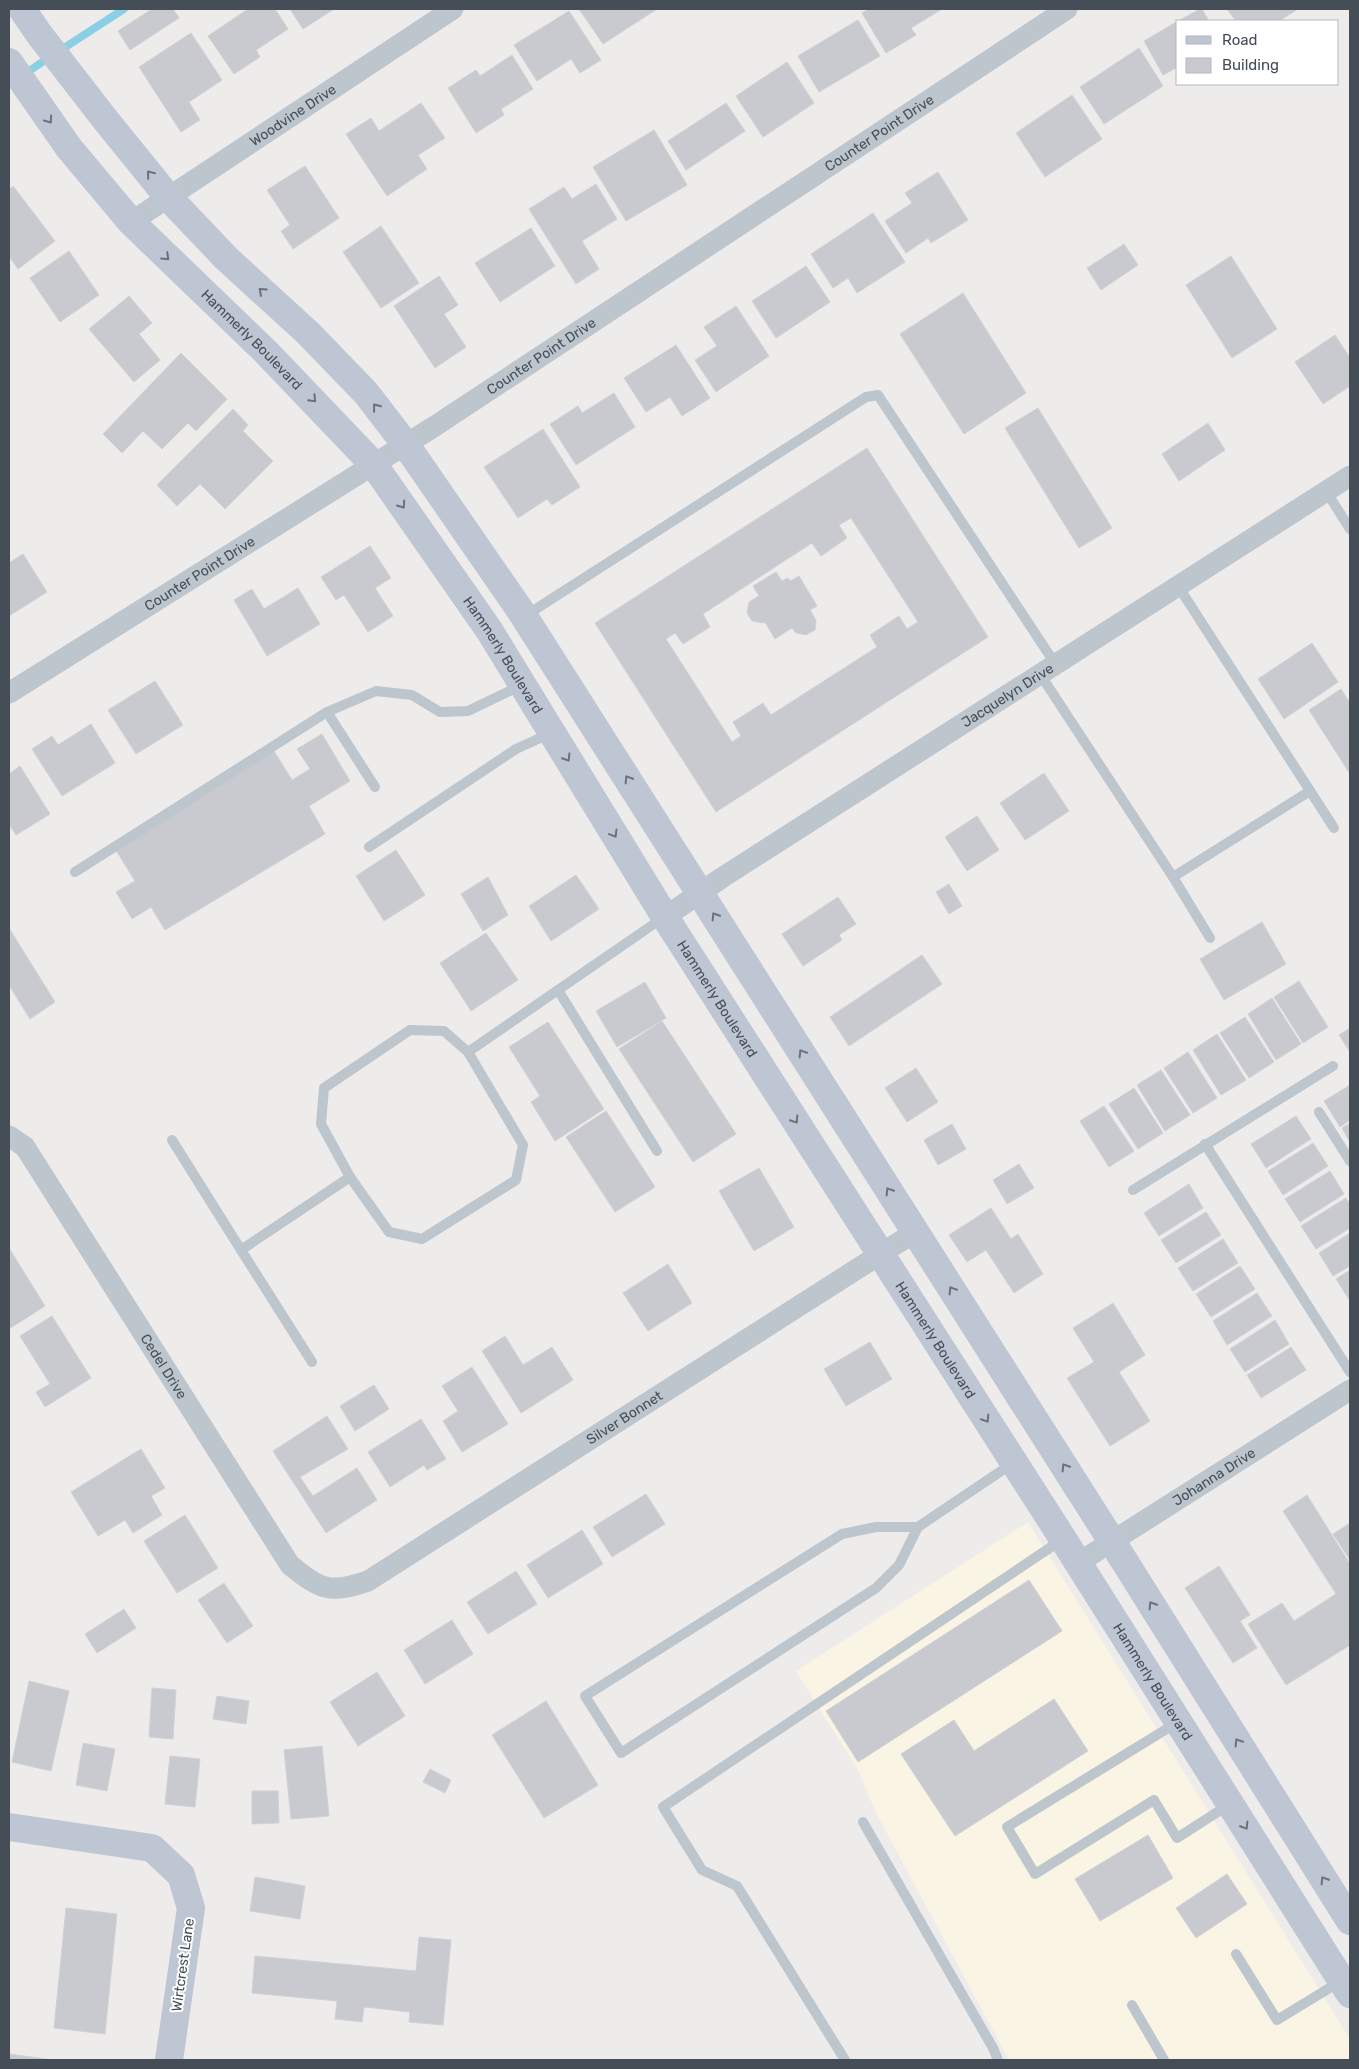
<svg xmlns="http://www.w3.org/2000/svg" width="1359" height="2069" font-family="Rubik,sans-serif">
<rect width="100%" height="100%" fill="#eeebeb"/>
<polygon fill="#faf4e4" points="1028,1522 1350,2039 1350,2060 1009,2060 876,1813 858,1770 796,1671"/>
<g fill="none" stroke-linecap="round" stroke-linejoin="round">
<g stroke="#8bcfe5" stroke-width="8">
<polyline points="67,46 124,9"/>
<polyline points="32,69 41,63"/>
</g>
</g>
<g fill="#c8cad0" stroke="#d0d1d7" fill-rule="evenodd">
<polygon points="152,9 173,9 179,18 130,50 118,31"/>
<polygon points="248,9 275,9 288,29 256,50 260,57 234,74 208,36"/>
<polygon points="290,9 334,9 303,29"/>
<polygon points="579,9 657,9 603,44"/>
<polygon points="869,9 942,9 911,28 916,35 886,53 862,13"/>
<polygon points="1200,9 1202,9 1209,21 1178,21"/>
<polygon points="1227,9 1298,9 1279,21 1236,21"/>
<polygon points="569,11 601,60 580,73 571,59 537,81 514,45"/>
<polygon points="858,20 880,56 819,92 798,56"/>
<polygon points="1178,21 1178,67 1163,75 1144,41"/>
<polygon points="191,33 222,80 189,102 200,120 181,132 139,67"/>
<polygon points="1139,48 1163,86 1104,124 1080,87"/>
<polygon points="512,55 533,89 501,109 504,115 476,133 448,88 476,70 480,76"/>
<polygon points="787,62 814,103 763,137 736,96"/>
<polygon points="1072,95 1102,139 1045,177 1016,133"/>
<polygon points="421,103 445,138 418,155 427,169 387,196 346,134 371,118 379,131"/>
<polygon points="726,103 745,131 686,170 668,141"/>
<polygon points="654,130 687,185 626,221 593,167"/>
<polygon points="305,166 339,218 293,249 281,231 290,225 267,190"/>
<polygon points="938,172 968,220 931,243 928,238 906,253 885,221 912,203 905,193"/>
<polygon points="596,184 617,219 582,241 599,269 576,284 529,209 564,187 572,199"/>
<polygon points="13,186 55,241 18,269 9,256 9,190"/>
<polygon points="873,213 905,262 857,293 848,278 833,288 811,254"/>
<polygon points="381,226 419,283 381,308 343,252"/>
<polygon points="531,228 555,266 500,302 475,263"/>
<polygon points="1124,244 1138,265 1101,290 1087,268"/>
<polygon points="69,251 99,295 60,322 30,278"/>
<polygon points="1231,256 1277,329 1232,358 1186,285"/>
<polygon points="806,266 830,302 776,338 752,301"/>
<polygon points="439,276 458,305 444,314 466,347 435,368 394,306"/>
<polygon points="963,293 1026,393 964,434 900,334"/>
<polygon points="129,296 152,323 139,334 160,360 134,382 89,329"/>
<polygon points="736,306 769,356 716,392 695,360 717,346 704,327"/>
<polygon points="1335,335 1350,358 1350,386 1323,404 1295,362"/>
<polygon points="676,345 710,398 682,416 670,397 646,412 624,378"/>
<polygon points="181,353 227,399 196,431 188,423 162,449 143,431 122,453 103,434"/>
<polygon points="614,393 635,427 576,465 550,424 578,406 582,413"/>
<polygon points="1038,408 1112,528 1079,548 1005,428"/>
<polygon points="233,409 248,425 243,431 273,461 225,509 200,484 177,506 157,485"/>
<polygon points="1208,423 1225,450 1179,481 1162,454"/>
<polygon points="543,429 580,487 552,505 547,499 518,518 484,467"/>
<path d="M867 448 988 637 716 812 595 623ZM851 518 918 622 907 629 899 616 870 635 877 647 771 715 763 703 733 722 741 736 732 742 666 639 675 633 683 644 710 627 703 614 812 543 821 556 847 538 839 525Z"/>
<polygon points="370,546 391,578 375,588 393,616 368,632 344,595 336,600 321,577"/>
<polygon points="23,554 47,592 9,616 9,563"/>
<polygon points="776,572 782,581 788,578 790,581 799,576 817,606 810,610 816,620 815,630 806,635 796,633 792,628 775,639 765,622 763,623 752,621 747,613 749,602 759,596 753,586"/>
<polygon points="298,588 320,624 267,656 234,600 252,589 264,609"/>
<polygon points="1312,643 1338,682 1284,719 1258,679"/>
<polygon points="155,681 183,725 136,754 108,710"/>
<polygon points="1341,689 1350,703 1350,774 1309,710"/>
<polygon points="91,724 115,763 62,796 32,749 52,736 58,745"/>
<polygon points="322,734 350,781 309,806 325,834 165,930 151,907 132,919 116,892 135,881 114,847 274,751 292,780 310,769 297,749"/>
<polygon points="20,766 50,814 16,835 9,824 9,774"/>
<polygon points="1044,773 1069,811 1025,840 1000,803"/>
<polygon points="977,816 999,850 967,871 945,837"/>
<polygon points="396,850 425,895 384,921 356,876"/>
<polygon points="576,875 599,909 551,941 529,906"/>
<polygon points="488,877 508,915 483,931 461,894"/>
<polygon points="949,884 962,906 949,914 936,892"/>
<polygon points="838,897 856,924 839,935 842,940 803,966 782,934"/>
<polygon points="1262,922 1286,964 1224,1000 1200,959"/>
<polygon points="9,928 55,1002 30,1019 9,985"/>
<polygon points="486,933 518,980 471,1011 440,963"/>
<polygon points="922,955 942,984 849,1046 830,1017"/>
<polygon points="1299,981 1328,1027 1303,1043 1274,997"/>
<polygon points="645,982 666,1018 617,1047 596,1011"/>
<polygon points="1272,998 1301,1044 1276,1060 1248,1014"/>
<polygon points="1245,1017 1274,1062 1249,1078 1220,1033"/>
<polygon points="662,1021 736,1134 693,1162 619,1049"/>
<polygon points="548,1022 604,1109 555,1141 531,1102 540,1096 509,1047"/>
<polygon points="1350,1028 1350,1052 1339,1035"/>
<polygon points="1217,1034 1246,1080 1221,1095 1193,1050"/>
<polygon points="1188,1052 1217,1098 1193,1113 1164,1068"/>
<polygon points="916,1068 938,1102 907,1122 885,1088"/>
<polygon points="1161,1070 1190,1115 1165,1131 1137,1085"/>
<polygon points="1350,1085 1350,1120 1340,1127 1324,1101"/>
<polygon points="1134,1088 1163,1133 1138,1149 1109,1104"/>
<polygon points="1104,1106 1134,1151 1109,1167 1080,1121"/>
<polygon points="606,1111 655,1187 615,1212 566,1137"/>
<polygon points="1296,1116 1311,1139 1266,1168 1251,1144"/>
<polygon points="1350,1123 1350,1142 1342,1128"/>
<polygon points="952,1124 966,1149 938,1165 924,1140"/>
<polygon points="1313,1143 1328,1166 1283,1195 1268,1171"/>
<polygon points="1019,1164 1034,1188 1007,1204 993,1180"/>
<polygon points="759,1168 794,1227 754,1251 719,1191"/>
<polygon points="1330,1171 1344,1194 1300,1222 1285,1199"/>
<polygon points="1189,1184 1203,1208 1159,1236 1144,1213"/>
<polygon points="1346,1198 1350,1205 1350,1228 1316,1249 1301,1226"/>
<polygon points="991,1208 1011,1239 1018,1234 1043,1274 1014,1293 986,1250 967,1262 949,1235"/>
<polygon points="1206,1212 1221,1235 1176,1263 1161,1240"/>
<polygon points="1350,1233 1350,1266 1333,1276 1319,1253"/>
<polygon points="1223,1239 1238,1263 1193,1291 1178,1268"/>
<polygon points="9,1248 45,1306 9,1329"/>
<polygon points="668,1264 692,1303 648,1331 623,1293"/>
<polygon points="1240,1266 1255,1289 1211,1317 1196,1294"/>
<polygon points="1350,1270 1350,1301 1336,1279"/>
<polygon points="1257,1293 1272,1316 1227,1345 1213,1321"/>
<polygon points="1113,1303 1145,1355 1119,1372 1150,1421 1110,1446 1067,1378 1094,1362 1073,1328"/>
<polygon points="52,1316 91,1378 45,1407 36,1392 50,1384 20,1336"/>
<polygon points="1275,1320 1289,1344 1245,1372 1230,1349"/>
<polygon points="505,1336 523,1365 552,1347 573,1380 521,1413 482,1351"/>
<polygon points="870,1342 892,1379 846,1406 824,1369"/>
<polygon points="1291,1347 1306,1370 1261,1398 1247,1375"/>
<polygon points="472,1367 508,1424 462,1452 443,1421 458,1411 442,1386"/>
<polygon points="374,1385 389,1409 355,1431 340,1406"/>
<polygon points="327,1416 348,1449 300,1477 313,1496 357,1468 377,1500 326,1533 273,1451"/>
<polygon points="421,1419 446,1459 427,1470 424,1465 390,1487 368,1452"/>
<polygon points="141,1449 165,1488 151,1496 162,1515 133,1533 125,1520 98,1536 71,1492"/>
<polygon points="646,1494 665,1524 612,1557 593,1527"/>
<polygon points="1307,1495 1350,1564 1350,1645 1286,1685 1248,1624 1282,1603 1294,1621 1336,1594 1283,1511"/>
<polygon points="185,1515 218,1568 177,1593 144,1541"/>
<polygon points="1350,1523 1350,1560 1333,1534"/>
<polygon points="582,1530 603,1564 548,1598 527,1565"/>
<polygon points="1219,1566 1250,1615 1240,1621 1257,1648 1233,1663 1185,1588"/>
<polygon points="516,1571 537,1604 488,1634 467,1602"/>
<polygon points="1029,1580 1062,1631 858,1762 826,1711"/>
<polygon points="224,1583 253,1626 227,1643 198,1600"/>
<polygon points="124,1609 136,1628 97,1653 85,1634"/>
<polygon points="452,1620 473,1654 425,1684 404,1650"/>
<polygon points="377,1672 405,1716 358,1746 330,1702"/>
<polygon points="29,1681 69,1691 51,1771 12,1762"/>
<polygon points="152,1688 176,1690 173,1739 149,1737"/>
<polygon points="217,1696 249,1701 246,1724 213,1719"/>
<polygon points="1054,1699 1088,1751 955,1836 901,1754 954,1720 974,1751"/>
<polygon points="546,1701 598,1785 544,1818 492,1735"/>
<polygon points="83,1743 115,1749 107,1791 76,1785"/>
<polygon points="322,1746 329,1816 291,1819 284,1750"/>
<polygon points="170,1756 200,1759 195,1807 165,1804"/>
<polygon points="430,1769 451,1780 445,1793 423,1782"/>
<polygon points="252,1791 278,1791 279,1823 252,1824"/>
<polygon points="1148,1835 1173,1878 1100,1921 1075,1879"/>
<polygon points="1227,1874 1247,1904 1196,1938 1176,1908"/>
<polygon points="255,1877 305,1886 300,1919 250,1911"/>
<polygon points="66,1908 117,1914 105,2034 54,2028"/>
<polygon points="419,1937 451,1940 443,2025 409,2022 410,2012 364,2007 362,2022 335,2019 337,2001 252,1993 255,1956 416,1971"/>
<polygon points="9,2054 53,2060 9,2060"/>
</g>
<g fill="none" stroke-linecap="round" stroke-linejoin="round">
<g stroke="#bdc5cd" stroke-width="10">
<polyline points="1326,491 1350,529"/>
<polyline points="1178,586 1334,828"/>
<polyline points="525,616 866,397 878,395 1056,665"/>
<polyline points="1040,674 1173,877 1310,791"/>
<polyline points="327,712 375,787"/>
<polyline points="369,847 516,749 551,733"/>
<polyline points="75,872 327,712 376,691 412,695 440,712 468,711 522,685"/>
<polyline points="1173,877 1210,938"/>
<polyline points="558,990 657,1151"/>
<polyline points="468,1052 523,1145 516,1180 422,1239 389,1232 350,1177 321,1124 324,1088 410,1030 444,1031 468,1052 664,917"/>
<polyline points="1319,1112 1350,1161"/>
<polyline points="172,1140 241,1250 350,1177"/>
<polyline points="1205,1144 1350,1372"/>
<polyline points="1133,1190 1333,1066"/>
<polyline points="241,1250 312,1362"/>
<polyline points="918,1527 899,1565 876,1588 621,1753 585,1696 842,1534 876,1527 918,1527 1013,1463"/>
<polyline points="1178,1722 1007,1827 1035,1874 1154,1800 1177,1838 1230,1804"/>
<polyline points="863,1822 993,2048 998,2060"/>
<polyline points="1236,1954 1277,2020 1341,1981"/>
<polyline points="1132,2005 1164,2060"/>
<polyline points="845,2060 737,1886 702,1870 663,1807 1063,1539"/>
</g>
<g stroke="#bdc5cd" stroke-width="21">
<path id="s1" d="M131 222 453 9"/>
<path id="s2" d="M9 693 435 426 1067 9"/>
<path id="s3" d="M665 917 723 877 1350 476"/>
<path id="s4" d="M9 1136 25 1147 290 1565C321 1590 330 1594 368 1581L915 1232"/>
<path id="s5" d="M1078 1563 1350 1390"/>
</g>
<g stroke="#bdc6d2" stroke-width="28">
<polyline points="22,9 39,34 104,118 168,197 226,258 308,333 366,393 406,445 520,610 1113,1543 1350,1921"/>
<path id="s6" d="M9 62 69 148 131 222 266 352 374 465 489 630 665 917 1063 1539 1350 1994"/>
<polyline points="9,1827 152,1848 181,1875 191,1908 169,2060"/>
</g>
</g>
<defs><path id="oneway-chevron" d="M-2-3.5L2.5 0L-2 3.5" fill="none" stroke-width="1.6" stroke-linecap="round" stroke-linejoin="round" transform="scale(1.25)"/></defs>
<g stroke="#69727c">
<use href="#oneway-chevron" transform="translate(49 120) rotate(55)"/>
<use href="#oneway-chevron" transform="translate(150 174) rotate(-129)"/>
<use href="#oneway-chevron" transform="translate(166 257) rotate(44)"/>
<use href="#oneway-chevron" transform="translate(262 291) rotate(-138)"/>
<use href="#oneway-chevron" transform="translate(313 399) rotate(46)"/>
<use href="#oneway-chevron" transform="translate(376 407) rotate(-128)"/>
<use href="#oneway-chevron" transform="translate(402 505) rotate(55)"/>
<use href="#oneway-chevron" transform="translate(567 758) rotate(58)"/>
<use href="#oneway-chevron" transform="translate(628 779) rotate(-122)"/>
<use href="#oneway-chevron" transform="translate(614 834) rotate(59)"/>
<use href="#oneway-chevron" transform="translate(715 916) rotate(-122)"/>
<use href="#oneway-chevron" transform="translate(802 1053) rotate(-122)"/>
<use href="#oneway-chevron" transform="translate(795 1120) rotate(57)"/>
<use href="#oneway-chevron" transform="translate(889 1191) rotate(-122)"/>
<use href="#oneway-chevron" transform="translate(952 1290) rotate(-122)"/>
<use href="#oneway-chevron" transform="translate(986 1419) rotate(57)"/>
<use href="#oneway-chevron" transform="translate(1065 1467) rotate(-122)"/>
<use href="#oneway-chevron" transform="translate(1152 1605) rotate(-122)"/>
<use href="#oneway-chevron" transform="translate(1238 1742) rotate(-122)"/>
<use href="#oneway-chevron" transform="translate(1245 1826) rotate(58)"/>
<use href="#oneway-chevron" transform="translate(1324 1880) rotate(-122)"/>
</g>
<g text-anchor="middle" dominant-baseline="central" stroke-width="4" stroke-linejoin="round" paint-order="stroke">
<g font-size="14" fill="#454e57" stroke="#fff">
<text stroke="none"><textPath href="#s1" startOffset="194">Woodvine Drive</textPath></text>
<text stroke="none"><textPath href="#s2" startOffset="1035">Counter Point Drive</textPath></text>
<text stroke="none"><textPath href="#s6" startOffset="370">Hammerly Boulevard</textPath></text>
<text stroke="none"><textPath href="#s2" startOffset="630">Counter Point Drive</textPath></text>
<text stroke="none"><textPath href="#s2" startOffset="225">Counter Point Drive</textPath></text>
<text stroke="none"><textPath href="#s6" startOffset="775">Hammerly Boulevard</textPath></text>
<text stroke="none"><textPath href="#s3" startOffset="408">Jacquelyn Drive</textPath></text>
<text stroke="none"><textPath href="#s6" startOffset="1180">Hammerly Boulevard</textPath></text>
<text stroke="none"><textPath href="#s6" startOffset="1585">Hammerly Boulevard</textPath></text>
<text stroke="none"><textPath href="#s4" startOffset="279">Cedel Drive</textPath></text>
<text stroke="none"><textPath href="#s4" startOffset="904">Silver Bonnet</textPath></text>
<text stroke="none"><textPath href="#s5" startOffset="161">Johanna Drive</textPath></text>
<text stroke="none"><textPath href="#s6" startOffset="1990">Hammerly Boulevard</textPath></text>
<text transform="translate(183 1965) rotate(-82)">Wirtcrest Lane</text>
</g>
</g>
<rect width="1359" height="2069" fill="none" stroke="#454e57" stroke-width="20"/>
<rect x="1176" y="20" width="162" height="65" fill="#ffffff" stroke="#b5b8bc"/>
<rect x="1186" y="36" width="25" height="8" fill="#bdc6d2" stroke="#b5b8bc"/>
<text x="1222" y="45" font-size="15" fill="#454e57">Road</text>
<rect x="1186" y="58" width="25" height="15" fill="#c8cad0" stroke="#b5b8bc"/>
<text x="1222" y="70" font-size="15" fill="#454e57">Building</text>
</svg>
